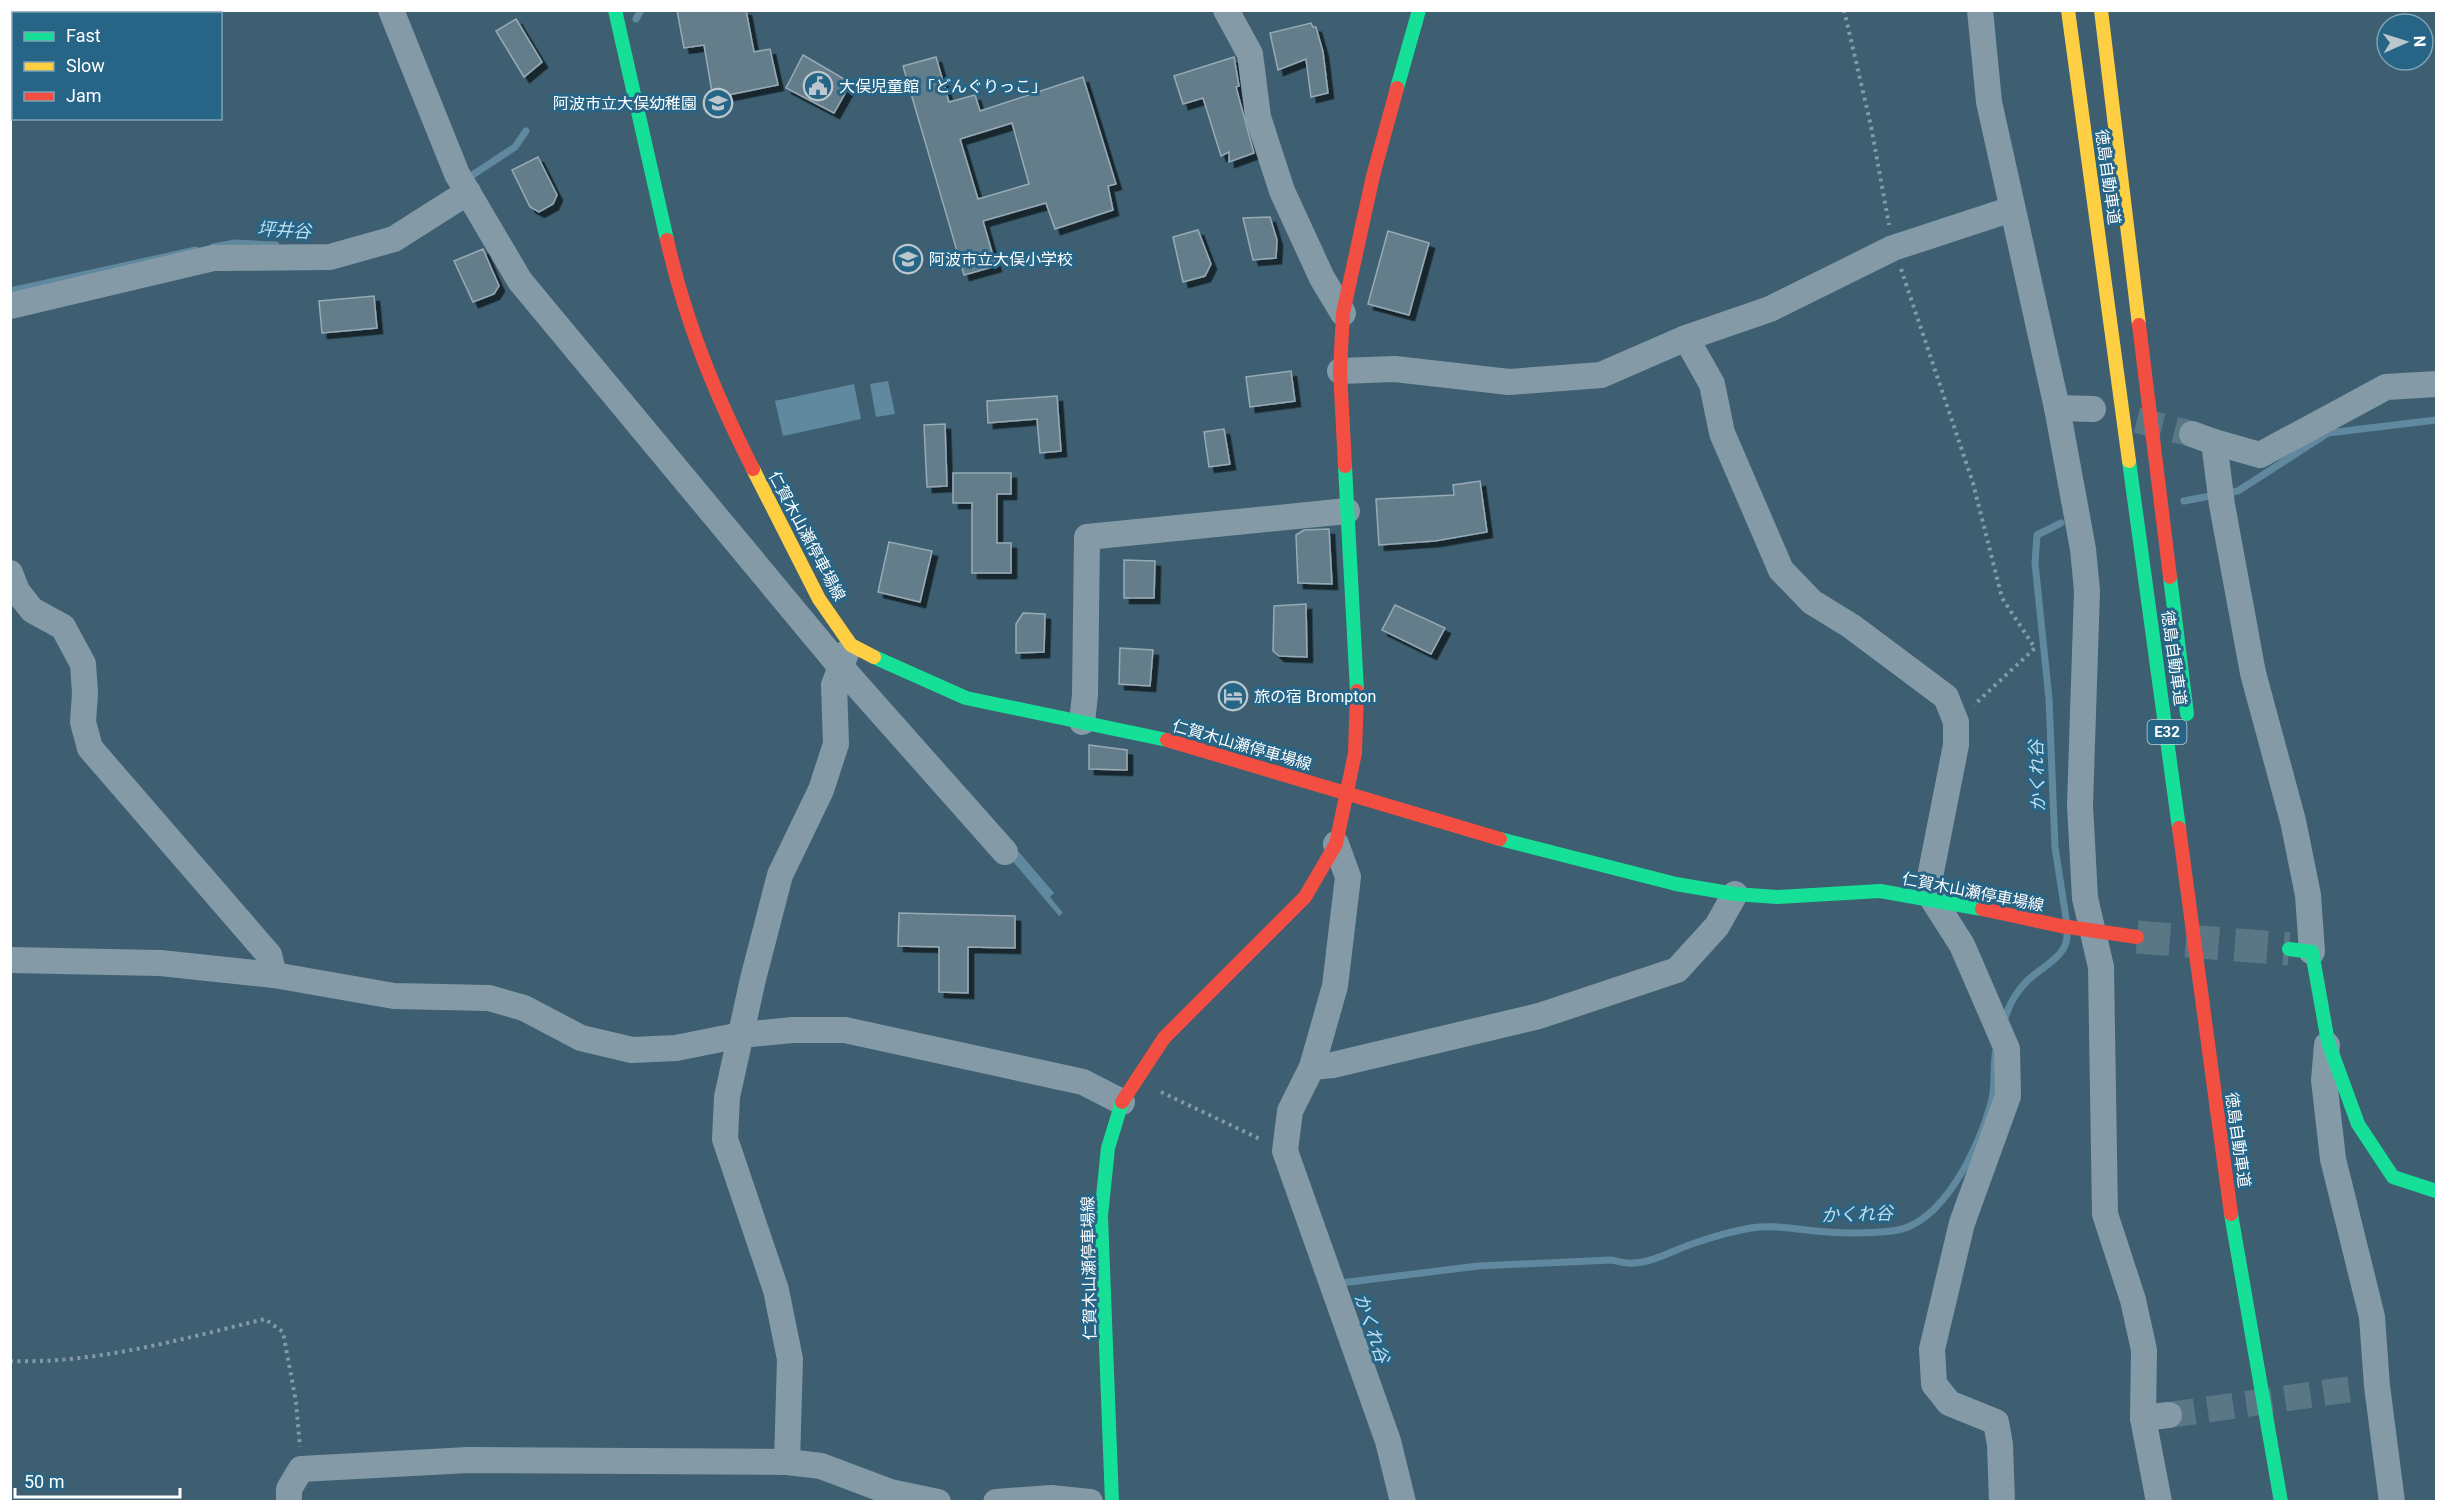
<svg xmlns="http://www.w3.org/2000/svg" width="2447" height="1512" font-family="Roboto,'Noto Sans JP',sans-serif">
<defs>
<filter id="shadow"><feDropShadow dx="5.5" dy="5.5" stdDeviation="0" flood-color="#0009"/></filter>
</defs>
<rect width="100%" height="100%" fill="#3d5f71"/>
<g fill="#60899f">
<polygon points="888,381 895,414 876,417 870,384"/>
<polygon points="854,384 861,419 783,436 775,401"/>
<polygon points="1018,851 1054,893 1050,897 1063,913 1059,916 1010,858"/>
</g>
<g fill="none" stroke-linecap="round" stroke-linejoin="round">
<g stroke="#60899f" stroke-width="7">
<polyline points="636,19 641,10"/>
<polyline points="465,180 515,147 526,131"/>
<polyline points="213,247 235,243 276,245"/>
<polyline points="10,291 196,250"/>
<polyline points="2226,493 2238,491 2328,433 2436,420"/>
<polyline points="2184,501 2215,495"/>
<polyline points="2061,523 2037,535 2035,563 2049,699 2055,847 2066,918"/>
<path d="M2004 1022C2008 1006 2015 993 2027 981 2040 968 2068 956 2067 935"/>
<path d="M1343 1286 1341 1283 1478 1266 1611 1260C1618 1261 1626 1264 1633 1263 1656 1262 1677 1248 1698 1242 1715 1236 1734 1231 1751 1228 1770 1225 1787 1228 1806 1230 1832 1233 1865 1234 1892 1231 1944 1226 1981 1143 1992 1099 1996 1081 1992 1063 1997 1045"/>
</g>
</g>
<g fill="#637d8a" stroke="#97aab5" stroke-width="1.5" fill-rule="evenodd" filter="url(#shadow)">
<polygon points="677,10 746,10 754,52 770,49 778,85 713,98 704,45 684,48"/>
<polygon points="516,19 542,62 524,77 496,31"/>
<polygon points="1311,23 1313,27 1316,27 1323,52 1328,93 1311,97 1306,59 1278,70 1270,33"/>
<polygon points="803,55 851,83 834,113 786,88"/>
<path d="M936 57 949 102 975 95 980 111 1083 77 1116 184 1108 186 1113 210 1055 229 1046 203 983 221 996 266 964 275 903 66ZM1012 123 1029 184 978 199 960 139Z"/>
<polygon points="1234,57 1239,86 1236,87 1254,153 1229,162 1229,152 1221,156 1203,98 1183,104 1174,76"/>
<polygon points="538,157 557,195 553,204 539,212 530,207 512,170"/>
<polygon points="1270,217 1277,240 1276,258 1253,260 1243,218"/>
<polygon points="1198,230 1211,264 1205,276 1183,282 1173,237"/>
<polygon points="1388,231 1429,243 1409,315 1368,304"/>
<polygon points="483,249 499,286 494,294 473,302 454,261"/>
<polygon points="374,296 377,328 322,333 319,301"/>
<polygon points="1291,371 1295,401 1250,407 1246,377"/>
<polygon points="1057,396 1061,451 1040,453 1037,419 988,423 987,401"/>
<polygon points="945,424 947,486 927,487 924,425"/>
<polygon points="1224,429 1230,464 1209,467 1204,432"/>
<polygon points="953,473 1011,473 1011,494 997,494 997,543 1011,543 1011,573 972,573 972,503 953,503"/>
<polygon points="1480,481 1487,532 1435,541 1379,545 1376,499 1454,495 1453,485"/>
<polygon points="1329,529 1332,584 1298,583 1296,535 1304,530"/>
<polygon points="889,542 932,551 920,602 878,592"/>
<polygon points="1124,560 1155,561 1154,598 1124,598"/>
<polygon points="1306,604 1307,657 1279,656 1273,651 1274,606"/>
<polygon points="1395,605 1445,628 1431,654 1382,630"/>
<polygon points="1023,613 1045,614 1044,652 1016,653 1016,624"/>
<polygon points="1120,648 1153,650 1150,686 1119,684"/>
<polygon points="1089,745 1127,750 1127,770 1089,769"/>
<polygon points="899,913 1015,916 1015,948 968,947 968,993 939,992 939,947 898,946"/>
</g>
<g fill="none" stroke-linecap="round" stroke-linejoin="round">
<g stroke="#5a7786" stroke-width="26" stroke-dasharray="26 13" stroke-linecap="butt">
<polyline points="2137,420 2192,434"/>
<polyline points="2169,1415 2358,1388"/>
</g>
<polyline stroke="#5a7786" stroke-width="33" stroke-dasharray="33 16" stroke-linecap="butt" points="2137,937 2289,949"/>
<g stroke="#849aa7" stroke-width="4" stroke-dasharray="3 4.5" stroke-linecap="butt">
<polyline points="1844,10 1871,126 1889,225"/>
<polyline points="1901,269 1973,483 2002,598 2035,648 1974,705"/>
<polyline points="1161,1092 1262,1140"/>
<path d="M10 1361C96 1364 182 1339 265 1319L283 1332 296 1402 300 1447"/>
</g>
<g stroke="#849aa7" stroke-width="26">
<polyline points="391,10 457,174 520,281 839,665 1005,852"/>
<polyline points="1226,10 1250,54 1258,117 1282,191 1322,278 1343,313"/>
<polyline points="1980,10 1989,102 2057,408 2083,549 2087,591 2080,805 2085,898 2101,967 2105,1214 2133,1300 2144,1350 2143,1418 2159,1502"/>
<polyline points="10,306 213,258 330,257 394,239 468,192"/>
<polyline points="1686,338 1712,384 1722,433 1781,570 1812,602 1851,626 1946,697 1956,722 1956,745 1931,872 1932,898 1962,945 2007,1049 2008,1096 1962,1223 1932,1349 1934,1384 1949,1403 1996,1422 2000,1445 2002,1502"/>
<polyline points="1340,371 1395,369 1509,382 1601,375 1686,338 1770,309 1893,248 2012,209"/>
<polyline points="2057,408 2093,409"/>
<polyline points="2192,434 2214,442 2222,505 2253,673 2293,821 2308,895 2312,952"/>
<polyline points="2214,442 2260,455 2386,387 2436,384"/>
<polyline points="10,573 17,591 32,610 63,627 83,664 85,693 83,722 90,748 269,955 274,975"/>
<polyline points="1082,722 1085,695 1087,537 1347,511"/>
<polyline points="1336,844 1348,877 1335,986 1312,1067 1290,1111 1285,1151 1388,1441 1403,1502"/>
<polyline points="10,960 160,963 274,975 394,996 489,998 524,1008 581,1038 632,1050 676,1048 741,1035 793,1030 845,1030 1083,1082 1122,1102"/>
<polyline points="2327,1045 2324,1080 2333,1159 2372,1317 2377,1386 2392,1502"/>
<polyline points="1312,1067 1333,1065 1539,1016 1677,970 1717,926 1735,894"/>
<polyline points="2143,1418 2169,1415"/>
<polyline points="787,1462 790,1359 776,1290 725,1139 727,1097 753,979 780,875 821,790 836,744 834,685 846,653"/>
<polyline points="289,1502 289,1489 301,1469 468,1460 787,1462 821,1466 890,1492 938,1502"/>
<polyline points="996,1502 1051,1498 1090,1502"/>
</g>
<g stroke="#16e098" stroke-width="14">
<polyline points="615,10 667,240"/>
<polyline points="1397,88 1419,10"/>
<polyline points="2129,461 2179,828"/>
<polyline points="1345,466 1357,691"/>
<polyline points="2170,577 2187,714"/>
<polyline points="874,657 966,698 1167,740"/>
<polyline points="1500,839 1676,884 1735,894 1777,897 1880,891 1982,909"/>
<polyline points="2289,949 2312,952 2328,1042 2358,1124 2393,1177 2436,1191"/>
<polyline points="2231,1214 2281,1502"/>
<polyline points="1112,1502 1101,1216 1108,1148 1122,1102"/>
</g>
<g stroke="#ffcf43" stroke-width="14">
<polyline points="2068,10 2129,461"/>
<polyline points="2101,10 2139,325"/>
<polyline points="753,469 819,599 851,645 874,657"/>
</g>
<g stroke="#f24e42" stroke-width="14">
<path d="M667 240C686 324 715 394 753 469"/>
<polyline points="2139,325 2170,577"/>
<polyline points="1345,466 1340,371 1343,313 1373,176 1397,88"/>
<polyline points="1167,740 1500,839"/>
<polyline points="2179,828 2231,1214"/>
<polyline points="1982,909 2061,926 2137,937"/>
<polyline points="1122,1102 1164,1038 1305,897 1336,844 1355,753 1357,691"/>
</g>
</g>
<defs>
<g id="civic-ring" transform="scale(1.5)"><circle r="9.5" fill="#276587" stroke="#bbc7cd" stroke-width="1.5"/><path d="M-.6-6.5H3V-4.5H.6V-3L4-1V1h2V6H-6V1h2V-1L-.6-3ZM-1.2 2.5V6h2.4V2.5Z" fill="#bbc7cd"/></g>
<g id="school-ring" transform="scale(1.5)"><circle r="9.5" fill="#276587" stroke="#bbc7cd" stroke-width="1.5"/><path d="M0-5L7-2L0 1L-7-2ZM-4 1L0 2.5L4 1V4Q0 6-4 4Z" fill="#bbc7cd"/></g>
<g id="hotel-ring" transform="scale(1.5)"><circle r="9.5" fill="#276587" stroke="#bbc7cd" stroke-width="1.5"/><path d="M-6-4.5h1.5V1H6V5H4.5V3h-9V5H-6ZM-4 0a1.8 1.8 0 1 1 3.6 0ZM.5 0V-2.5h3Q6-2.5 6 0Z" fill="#bbc7cd"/></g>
</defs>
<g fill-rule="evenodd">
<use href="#civic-ring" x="818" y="86"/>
<use href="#school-ring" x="718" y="103"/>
<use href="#school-ring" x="908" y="259"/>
<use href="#hotel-ring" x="1233" y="696"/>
</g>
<g text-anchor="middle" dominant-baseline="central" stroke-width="6" stroke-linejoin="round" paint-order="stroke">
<rect fill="#276587" stroke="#bed1db" stroke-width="1.5" x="2147.5" y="720" width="39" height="24" rx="4.5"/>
<g font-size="15" font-weight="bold" fill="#fff">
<text x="2167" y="732">E32</text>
</g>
<g font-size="16" fill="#fff" stroke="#276587" text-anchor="start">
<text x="839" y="86">大俣児童館「どんぐりっこ」</text>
<text x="697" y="103" text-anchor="end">阿波市立大俣幼稚園</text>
<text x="929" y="259">阿波市立大俣小学校</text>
<text x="1254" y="696">旅の宿 Brompton</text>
</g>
<g font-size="16" fill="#fff" stroke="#276587">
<text transform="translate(2108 177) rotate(82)">徳島自動車道</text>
<text transform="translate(807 536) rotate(62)">仁賀木山瀬停車場線</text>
<text transform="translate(2174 658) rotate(82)">徳島自動車道</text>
<text transform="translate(1242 745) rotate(16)">仁賀木山瀬停車場線</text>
<text transform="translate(1973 892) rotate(11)">仁賀木山瀬停車場線</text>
<text transform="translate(2238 1140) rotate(82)">徳島自動車道</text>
<text transform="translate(1089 1268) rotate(-91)">仁賀木山瀬停車場線</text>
</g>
<g font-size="18" font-style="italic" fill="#bedff0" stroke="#276587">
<text transform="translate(284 230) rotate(3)">坪井谷</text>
<text transform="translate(2037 776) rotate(-92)">かくれ谷</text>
<text transform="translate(1857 1214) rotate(-2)">かくれ谷</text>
<text transform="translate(1372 1328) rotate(71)">かくれ谷</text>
</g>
</g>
<rect width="2447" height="1512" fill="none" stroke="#ffffff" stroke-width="24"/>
<rect x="12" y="12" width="210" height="108" fill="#276587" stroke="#7da3b7" stroke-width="1.5"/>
<rect x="24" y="32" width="30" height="9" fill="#16e098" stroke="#7da3b7" stroke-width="1.5"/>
<text x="66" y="42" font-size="18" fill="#ffffff">Fast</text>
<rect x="24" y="62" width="30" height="9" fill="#ffcf43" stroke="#7da3b7" stroke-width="1.5"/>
<text x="66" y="72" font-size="18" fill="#ffffff">Slow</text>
<rect x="24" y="92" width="30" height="9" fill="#f24e42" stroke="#7da3b7" stroke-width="1.5"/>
<text x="66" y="102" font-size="18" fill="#ffffff">Jam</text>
<g transform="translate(2405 42) rotate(87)"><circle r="28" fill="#276587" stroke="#7da3b7" stroke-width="1.5"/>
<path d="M0-4.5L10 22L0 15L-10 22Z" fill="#bbc7cd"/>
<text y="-9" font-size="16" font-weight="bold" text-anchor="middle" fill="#ffffff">N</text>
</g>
<path d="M15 1488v9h165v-9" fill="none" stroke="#ffffff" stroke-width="3"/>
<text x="24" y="1488" font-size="18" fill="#ffffff" stroke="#276587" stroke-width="4.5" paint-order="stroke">50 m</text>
</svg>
